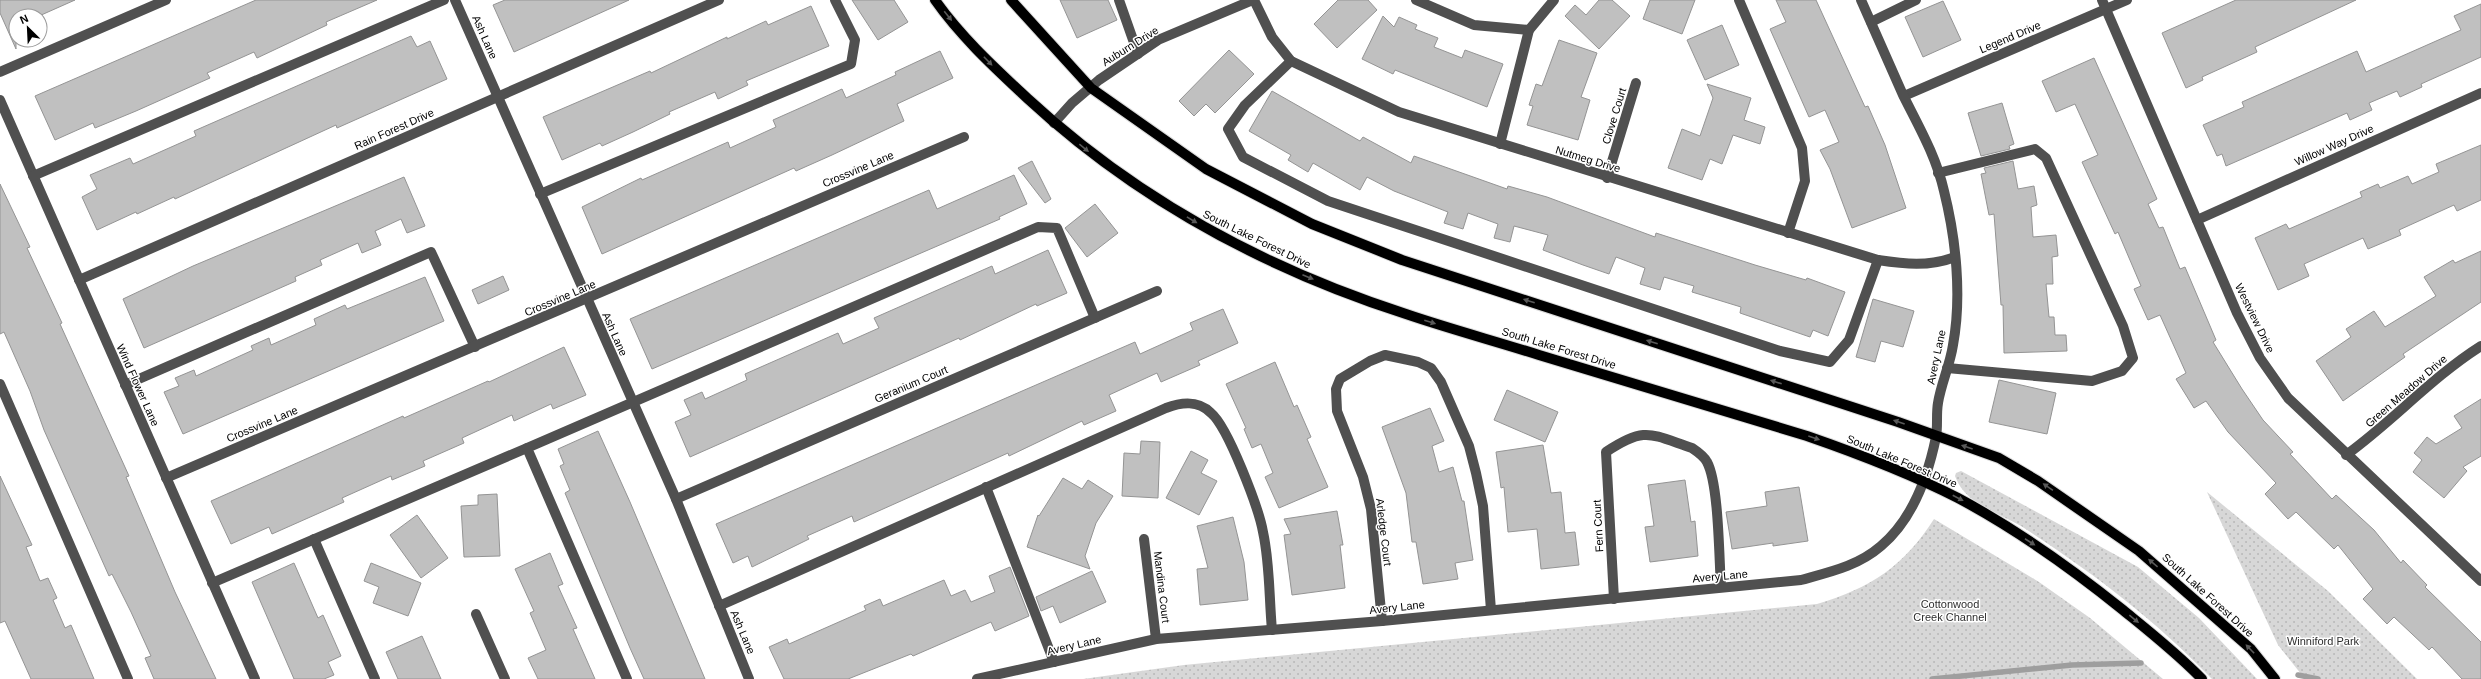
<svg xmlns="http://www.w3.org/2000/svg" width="2481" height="679" font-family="Helvetica,sans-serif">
<defs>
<pattern id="green-dots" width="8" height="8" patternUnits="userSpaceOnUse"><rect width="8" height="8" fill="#d7d7d7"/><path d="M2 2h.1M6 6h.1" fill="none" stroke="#b7b7b7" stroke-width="1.8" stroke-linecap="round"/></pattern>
</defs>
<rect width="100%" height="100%" fill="#fff"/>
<g fill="url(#green-dots)">
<path d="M1961 471 2138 567 2199 618 2257 679H2212C2152 617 2093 573 2021 526 1997 512 1965 504 1955 476L1956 473Z"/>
<polygon points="2207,492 2328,591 2417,679 2305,679 2278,645"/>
<path d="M1934 519 2039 582 2090 618 2163 679H1083L1184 665 1817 604C1871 588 1904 566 1934 519Z"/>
</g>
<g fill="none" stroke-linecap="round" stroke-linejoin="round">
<g stroke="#9e9e9e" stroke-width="5.5">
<polyline points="2298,675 2318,679"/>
<polyline points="1932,679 2072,665 2141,663"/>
</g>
</g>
<g fill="#c0c0c0" stroke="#949494">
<polygon points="0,0 75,0 39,16 16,16 16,49 0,13"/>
<polygon points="256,0 377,0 326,22 327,25 257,58 254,52 207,73 210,78 136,111 95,128 93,123 55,140 35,96"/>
<polygon points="505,0 629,0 514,52 493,5"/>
<polygon points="852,0 894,0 908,22 878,40"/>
<polygon points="1060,0 1108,0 1117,20 1077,38"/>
<polygon points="1338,0 1368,0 1377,10 1337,48 1314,24"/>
<polygon points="1599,0 1612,0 1630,16 1599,49 1565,16 1575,5 1586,15"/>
<polygon points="1650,0 1695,0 1682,34 1643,19"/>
<polygon points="1776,0 1816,0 1865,107 1868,106 1885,145 1906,208 1852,228 1830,169 1820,150 1839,142 1825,110 1809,117 1770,29 1786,22"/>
<polygon points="2236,0 2356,0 2255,47 2257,52 2202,77 2203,80 2186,88 2162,33"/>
<polygon points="1943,1 1961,40 1923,57 1905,17"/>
<polygon points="2481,4 2481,57 2421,84 2422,87 2400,97 2397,91 2369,103 2372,110 2350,120 2347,113 2226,166 2222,154 2217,156 2203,125 2244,107 2242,102 2357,51 2366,72 2461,30 2454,16"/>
<polygon points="811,6 829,46 746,81 748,85 718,99 715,92 669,112 670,114 633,132 602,146 600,143 562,160 543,117 650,71 651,73 727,37 727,39 766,21 768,25"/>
<polygon points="1383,16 1394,27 1399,17 1417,25 1415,29 1438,38 1434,47 1462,58 1465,50 1503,64 1487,107 1395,70 1393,74 1362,59"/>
<polygon points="1722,25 1739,65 1705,80 1687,40"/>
<polygon points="411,36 417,47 430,41 447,79 337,128 336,125 175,199 174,197 137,214 136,212 97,230 82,197 97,189 90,175 130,158 133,164 196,136 194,131"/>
<polygon points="1559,40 1597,53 1581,97 1590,100 1578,140 1527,125 1533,106 1529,105 1536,84 1542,86"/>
<polygon points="1229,50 1254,74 1215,113 1206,104 1194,116 1179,101"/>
<polygon points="940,51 953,78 897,104 904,121 832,155 796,171 794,168 602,254 582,207 641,178 642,180 728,142 730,148 776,127 773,120 809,104 842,89 846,98 896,75 895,72"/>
<polygon points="2094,58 2157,199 2148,204 2159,228 2163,227 2180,269 2185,267 2216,340 2213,342 2242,389 2263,420 2293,452 2290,454 2332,499 2336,495 2374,530 2401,563 2403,560 2427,585 2425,587 2481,642 2481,679 2462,679 2432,647 2429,650 2394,617 2387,624 2363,599 2373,589 2338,545 2334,549 2296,512 2288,519 2265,494 2276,483 2228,432 2206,401 2194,408 2176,379 2186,373 2160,315 2148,320 2134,289 2141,286 2118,232 2115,234 2082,162 2098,155 2075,104 2056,112 2042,81"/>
<polygon points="1707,84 1751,98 1744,120 1765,127 1760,144 1733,135 1722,164 1710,159 1702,180 1668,168 1682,129 1700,136 1713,98"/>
<polygon points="1272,91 1360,141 1363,137 1411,163 1414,156 1507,189 1508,186 1547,197 1655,237 1656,233 1755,265 1806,280 1807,278 1845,292 1828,336 1813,330 1810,337 1740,313 1741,307 1692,292 1694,286 1664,277 1660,290 1640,284 1645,268 1616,257 1609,274 1583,265 1543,250 1548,235 1514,226 1510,242 1494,238 1498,224 1468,213 1463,229 1444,223 1448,212 1394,191 1367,177 1360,190 1313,163 1308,172 1288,160 1291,155 1249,131"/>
<polygon points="2002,103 2014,144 2009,146 2010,149 1981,156 1968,113"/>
<polygon points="2481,145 2481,200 2457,211 2454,205 2399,230 2401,235 2368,249 2363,238 2304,264 2309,276 2278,290 2255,238 2286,224 2289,229 2362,197 2360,192 2378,184 2380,188 2408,176 2412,184 2439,172 2436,164"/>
<polygon points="1032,161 1051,199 1045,203 1018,168"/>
<polygon points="2013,161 2018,189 2034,186 2037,205 2031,207 2033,237 2056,235 2058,256 2052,257 2053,284 2046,284 2049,317 2054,317 2055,335 2066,335 2067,351 2004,353 2003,305 2001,305 1994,214 1989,215 1981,174 1986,173 1984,168"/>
<polygon points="1014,175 1027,204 999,217 1000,219 652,369 630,319 929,190 937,209"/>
<polygon points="404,177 425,226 407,233 401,219 375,231 381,245 362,253 358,243 320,260 322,265 295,277 296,281 144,348 123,299 193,266"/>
<polygon points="0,184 30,247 27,248 62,323 60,324 129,476 126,477 175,592 216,679 154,679 145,658 151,656 131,612 112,574 109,576 44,430 30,391 4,332 0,334"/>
<polygon points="1095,204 1118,233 1087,257 1065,228"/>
<polygon points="1048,250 1067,293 1037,306 1036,304 960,340 959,338 690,457 675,422 691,415 684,400 702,392 705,399 747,380 745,374 838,333 843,344 879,328 874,318 992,266 995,274"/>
<polygon points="2481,251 2481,302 2403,354 2405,357 2343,401 2316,361 2351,337 2346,329 2374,311 2385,327 2436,296 2424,277 2453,260 2455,263"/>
<polygon points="503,276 509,290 478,304 472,290"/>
<polygon points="425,277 444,321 183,434 164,392 179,386 175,378 194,370 196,376 253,350 251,346 269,338 271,345 316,325 314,319 345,305 347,309"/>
<polygon points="1873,299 1914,311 1903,347 1881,341 1875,362 1856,357"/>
<polygon points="1223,309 1238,343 1198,361 1200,365 1161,382 1157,373 1109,395 1116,411 1084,425 1082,421 1009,456 1008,453 854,522 852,516 807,536 809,539 752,567 748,556 733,563 716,524 1135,342 1140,354 1193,330 1190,323"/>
<polygon points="564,347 586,395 553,409 551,404 514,421 512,415 462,438 464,443 423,461 425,466 392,480 391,476 342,498 344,502 272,534 269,527 231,544 211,501 403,416 404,418 488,381 489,382"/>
<polygon points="1275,362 1294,407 1297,405 1311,437 1307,439 1328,487 1279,508 1265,477 1273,473 1261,444 1252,448 1244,429 1246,428 1226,384"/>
<polygon points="1999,380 2056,393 2047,434 1989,422"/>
<polygon points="1507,390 1558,412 1545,442 1494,420"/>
<polygon points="2481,399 2481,456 2463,467 2467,471 2444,498 2413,472 2422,460 2414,453 2427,437 2436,444 2462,428 2454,416"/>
<polygon points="1430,408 1444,441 1432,446 1439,472 1453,467 1462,501 1464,501 1473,560 1455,563 1458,579 1423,584 1416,542 1412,542 1406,493 1382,427"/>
<polygon points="598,431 630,502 705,679 644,679 630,648 565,493 570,490 560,466 564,464 558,449"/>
<polygon points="1141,441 1160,442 1158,498 1122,496 1124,453 1140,454"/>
<polygon points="1543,445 1551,493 1561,492 1565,533 1575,532 1579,565 1541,569 1537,529 1508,532 1504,487 1501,488 1496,452"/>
<polygon points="1191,451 1208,460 1201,473 1217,481 1199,515 1166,498"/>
<polygon points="0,476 32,545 26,547 40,581 48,578 57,598 53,600 65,628 71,625 94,679 31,679 5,621 0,623"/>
<polygon points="1063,478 1082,489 1088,480 1113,496 1096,523 1085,556 1090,569 1027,547 1038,515 1039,516"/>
<polygon points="1685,480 1691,522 1695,521 1698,556 1650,562 1645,527 1654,526 1648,485"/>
<polygon points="1799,487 1808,541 1773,546 1773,543 1732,549 1726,512 1767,506 1765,492"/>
<polygon points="497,494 500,556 464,557 461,506 478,505 478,495"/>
<polygon points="1337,511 1343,545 1340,545 1345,588 1292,595 1284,535 1291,534 1284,519"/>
<polygon points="417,515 448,558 421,578 390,535"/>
<polygon points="1233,517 1244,562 1248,600 1200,605 1197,569 1208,568 1197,526"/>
<polygon points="550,553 563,584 558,586 577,628 573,629 595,679 538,679 528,658 546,650 530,613 534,611 515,569"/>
<polygon points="294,563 318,618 323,615 341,656 328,662 334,675 324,679 294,679 252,582"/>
<polygon points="371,563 421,583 408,616 373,603 379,587 364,581"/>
<polygon points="1010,567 1029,616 995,631 991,622 913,656 911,654 848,679 784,679 769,647 787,639 789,644 866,610 864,606 880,599 883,606 944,580 951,596 965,590 971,602 995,592 989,576"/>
<polygon points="1092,571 1106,602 1060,623 1053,606 1041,611 1036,597"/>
<polygon points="422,636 441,679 398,679 386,652"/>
</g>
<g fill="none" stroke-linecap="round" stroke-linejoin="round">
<g stroke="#dbdbdb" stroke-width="12">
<g id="major">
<path d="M935 0C961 37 995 68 1027 98 1135 198 1266 269 1406 314 1450 329 1495 341 1539 355 1629 382 1718 409 1807 436 1859 454 1909 473 1958 498 2016 529 2071 568 2123 610 2150 632 2178 654 2202 679"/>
<polyline points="1011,0 1091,88 1206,169 1312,224 1402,260 1898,422 1999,458 2038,481 2139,551 2251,649 2275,679"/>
</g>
</g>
<g stroke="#505050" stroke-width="10">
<polyline points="455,0 676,499 749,679"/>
<polyline points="1119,0 1138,54"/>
<path d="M1254 0 1272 37 1291 61 1399 112 1878 260C1904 264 1929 267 1955 257"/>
<polyline points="1416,0 1474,25 1529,30"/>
<polyline points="1739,0 1802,148 1805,181 1788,233"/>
<polyline points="2102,0 2237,313 2260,358 2288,398 2481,581"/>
<polyline points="1871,22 1916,0"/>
<polyline points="1291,61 1245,105 1228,129 1243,157 1328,201 1780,351 1830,362 1849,340 1878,260"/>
<polyline points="0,72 166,0"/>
<polyline points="1904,96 2127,0"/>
<polyline points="0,100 255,679"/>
<polyline points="1054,123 1072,103 1099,80 1158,40 1253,0"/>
<polyline points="1500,144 1529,30 1554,0"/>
<polyline points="1938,173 2035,149 2046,158 2123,326 2133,358 2122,371 2092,381 1947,368"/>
<polyline points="33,176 444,0"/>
<polyline points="1607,178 1636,83"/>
<polyline points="540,194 851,64 855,40 835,0"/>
<polyline points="2197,220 2481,93"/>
<polyline points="79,280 719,0"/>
<polyline points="0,384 128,679"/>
<polyline points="125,385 431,252 475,347"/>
<path d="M2346 455C2393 421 2432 377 2481 346"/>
<polyline points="166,478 964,137"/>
<polyline points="986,487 1054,662"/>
<polyline points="676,499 1157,291"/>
<polyline points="314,539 375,679"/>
<polyline points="1144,539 1156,639"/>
<polyline points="212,583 527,448"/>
<path d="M1614 599 1606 452C1645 426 1650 434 1692 448 1698 452 1704 456 1707 462 1719 484 1719 559 1721 587"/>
<path d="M719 606 1166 408C1182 402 1198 400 1211 413 1228 427 1259 509 1263 532 1270 564 1269 598 1272 630"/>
<polyline points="476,614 505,679"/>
<polyline points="1382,621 1371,509 1363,477 1337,411 1336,389 1340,379 1370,361 1385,355 1418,362 1431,368 1441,382 1469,446 1476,473 1483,506 1491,610"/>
<polyline points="627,679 527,448 1038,227 1057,228 1095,318"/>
<path d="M977 679 1156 639 1382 621 1801 580C1830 572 1858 566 1881 546 1912 520 1928 476 1936 437 1938 426 1936 414 1938 403 1941 384 1950 365 1953 345 1962 296 1956 239 1944 191 1936 156 1919 127 1903 95 1889 64 1875 32 1861 0"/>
</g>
<use href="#major" stroke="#000" stroke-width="10"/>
</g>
<defs><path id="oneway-solid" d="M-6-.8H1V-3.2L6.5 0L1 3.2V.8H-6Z"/></defs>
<g fill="#595959">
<use href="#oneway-solid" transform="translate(948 16) rotate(51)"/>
<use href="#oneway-solid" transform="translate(988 61) rotate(46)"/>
<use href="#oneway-solid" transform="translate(1084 148) rotate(39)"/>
<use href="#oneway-solid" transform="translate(1192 220) rotate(31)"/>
<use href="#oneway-solid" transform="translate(1308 277) rotate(23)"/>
<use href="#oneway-solid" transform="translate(1529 301) rotate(-162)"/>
<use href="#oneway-solid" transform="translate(1430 322) rotate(17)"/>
<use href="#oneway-solid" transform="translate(1652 342) rotate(-162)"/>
<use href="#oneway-solid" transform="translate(1776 382) rotate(-162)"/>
<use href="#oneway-solid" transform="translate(1899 422) rotate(-161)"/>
<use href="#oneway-solid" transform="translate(1814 438) rotate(19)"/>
<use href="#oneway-solid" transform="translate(1967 447) rotate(-161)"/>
<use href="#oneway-solid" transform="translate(2048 487) rotate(-146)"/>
<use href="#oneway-solid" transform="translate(1958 498) rotate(28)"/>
<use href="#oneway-solid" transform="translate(2030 542) rotate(33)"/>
<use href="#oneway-solid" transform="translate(2153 563) rotate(-140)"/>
<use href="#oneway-solid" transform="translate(2134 619) rotate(39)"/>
<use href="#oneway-solid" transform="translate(2250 649) rotate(-134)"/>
</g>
<g text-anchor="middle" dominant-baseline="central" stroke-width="3" stroke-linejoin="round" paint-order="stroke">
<g font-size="11" fill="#000" stroke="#fff">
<text transform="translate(485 37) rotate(66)">Ash Lane</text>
<text transform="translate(2010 37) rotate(-23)">Legend Drive</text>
<text transform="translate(1130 46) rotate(-32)">Auburn Drive</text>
<text transform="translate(1614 116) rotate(-73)">Clove Court</text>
<text transform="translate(394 129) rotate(-24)">Rain Forest Drive</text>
<text transform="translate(2334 145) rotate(-24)">Willow Way Drive</text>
<text transform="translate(1588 159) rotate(17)">Nutmeg Drive</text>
<text transform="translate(858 169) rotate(-23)">Crossvine Lane</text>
<text transform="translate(1257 239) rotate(26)">South Lake Forest Drive</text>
<text transform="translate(560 298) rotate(-23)">Crossvine Lane</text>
<text transform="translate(2255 318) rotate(64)">Westview Drive</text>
<text transform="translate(615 334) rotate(66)">Ash Lane</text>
<text transform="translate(1559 348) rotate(17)">South Lake Forest Drive</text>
<text transform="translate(1936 357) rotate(-78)">Avery Lane</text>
<text transform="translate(911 384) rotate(-23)">Geranium Court</text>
<text transform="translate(138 385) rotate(66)">Wind Flower Lane</text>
<text transform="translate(2406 391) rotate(-41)">Green Meadow Drive</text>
<text transform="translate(262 424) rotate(-23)">Crossvine Lane</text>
<text transform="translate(1902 461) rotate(23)">South Lake Forest Drive</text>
<text transform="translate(1598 526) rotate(-93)">Fern Court</text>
<text transform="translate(1384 532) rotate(83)">Arledge Court</text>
<text transform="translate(1720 576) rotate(-5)">Avery Lane</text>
<text transform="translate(1162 587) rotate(83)">Mandina Court</text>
<text transform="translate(2208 595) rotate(42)">South Lake Forest Drive</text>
<text transform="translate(1397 607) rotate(-6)">Avery Lane</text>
<text transform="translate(743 632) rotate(67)">Ash Lane</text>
<text transform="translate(1074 645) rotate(-13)">Avery Lane</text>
</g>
<g font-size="11" fill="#2e2e2e" stroke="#fff">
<text x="1950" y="604">Cottonwood<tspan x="1950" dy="13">Creek Channel</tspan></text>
<text x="2323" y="641">Winniford Park</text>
</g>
</g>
<g transform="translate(28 28) rotate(336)"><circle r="19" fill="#ffffff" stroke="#999999"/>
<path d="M0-3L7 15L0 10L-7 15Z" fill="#000000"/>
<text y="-6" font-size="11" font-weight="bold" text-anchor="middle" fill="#000000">N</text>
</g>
</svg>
